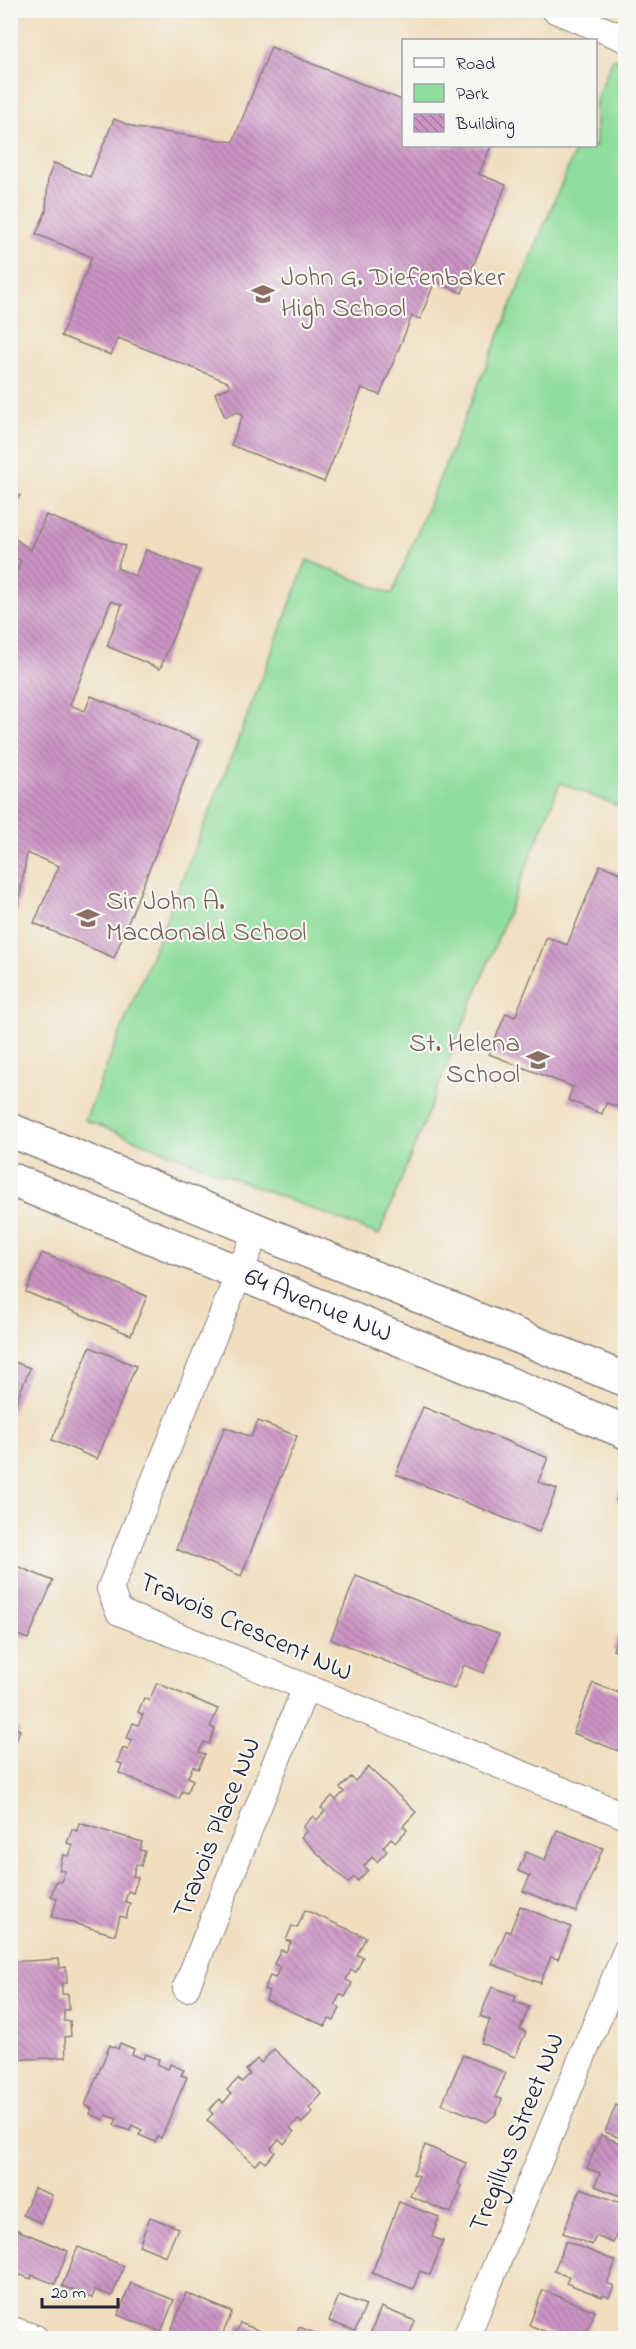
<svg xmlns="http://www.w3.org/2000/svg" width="636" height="2349" font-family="'Indie Flower',sans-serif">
<defs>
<pattern id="building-back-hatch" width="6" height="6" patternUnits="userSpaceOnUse" patternTransform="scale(1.5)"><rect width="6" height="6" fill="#cc94c4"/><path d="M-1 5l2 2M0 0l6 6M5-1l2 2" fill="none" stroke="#a578a0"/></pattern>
</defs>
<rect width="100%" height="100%" fill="#f6f6f2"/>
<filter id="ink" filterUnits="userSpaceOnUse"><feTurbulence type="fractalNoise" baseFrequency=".0167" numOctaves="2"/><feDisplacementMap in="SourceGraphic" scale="12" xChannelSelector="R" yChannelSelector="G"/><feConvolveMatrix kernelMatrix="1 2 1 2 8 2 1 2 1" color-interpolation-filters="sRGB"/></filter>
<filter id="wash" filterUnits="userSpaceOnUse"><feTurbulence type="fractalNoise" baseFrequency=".008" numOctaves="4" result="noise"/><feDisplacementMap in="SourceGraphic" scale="24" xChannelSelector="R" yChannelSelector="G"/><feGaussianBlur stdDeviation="1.35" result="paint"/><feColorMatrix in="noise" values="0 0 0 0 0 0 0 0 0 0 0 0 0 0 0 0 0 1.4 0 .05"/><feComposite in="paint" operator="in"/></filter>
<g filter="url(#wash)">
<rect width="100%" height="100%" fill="#f0debf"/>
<polygon fill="#8fdd9b" stroke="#58806b" stroke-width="1.5" points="613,58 626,63 625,809 560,783 379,1235 85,1120 235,748 307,560 392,594 577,146 596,146 596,100"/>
<g id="blocks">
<g fill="url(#building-back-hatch)">
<polygon points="271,47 404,101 404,146 491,146 479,174 506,185 462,293 435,281 420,319 412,316 380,395 362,388 324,482 231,445 243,414 237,412 225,417 215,393 230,387 228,382 118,338 111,355 61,336 92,257 36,234 46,211 48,178 54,163 90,177 114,119 136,128 233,142"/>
<polygon points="10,489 20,496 10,507"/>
<polygon points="46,515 125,546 117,568 135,576 146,550 200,571 160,669 107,646 122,605 111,601 70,705 85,711 91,696 200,741 114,958 34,923 59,866 27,853 17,912 10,911 10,588 21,561 10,553 10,535 31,550"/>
<polygon points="600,865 626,875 626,1110 606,1103 602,1114 568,1100 573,1087 489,1054 506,1013 515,1017 547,937 567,945"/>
<polygon points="42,1253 147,1296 131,1335 26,1292"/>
<polygon points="90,1347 136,1366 97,1459 52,1440"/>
<polygon points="10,1360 30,1368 11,1414 10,1414"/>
<polygon points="423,1407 548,1458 538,1482 557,1489 539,1532 396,1474"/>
<polygon points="258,1421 297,1436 241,1576 176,1549 225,1427 251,1437"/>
<polygon points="622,1486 626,1488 626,1503 616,1500"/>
<polygon points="12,1564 53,1581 28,1639 10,1632"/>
<polygon points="356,1576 499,1634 484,1673 464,1665 454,1689 331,1639"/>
<polygon points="625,1620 626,1620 626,1655 613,1650"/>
<polygon points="157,1683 218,1709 210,1727 215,1729 209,1744 204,1742 199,1752 205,1754 198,1769 193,1766 188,1777 193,1780 187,1793 182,1791 179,1799 119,1773 122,1764 117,1762 123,1748 128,1750 132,1740 127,1738 133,1723 138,1725 143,1715 138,1712 144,1698 149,1701"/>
<polygon points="593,1683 622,1694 626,1685 626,1754 573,1733"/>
<polygon points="10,1726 20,1730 11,1755 10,1755"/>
<polygon points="368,1767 416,1812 403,1826 407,1830 396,1842 391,1838 383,1847 387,1851 377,1862 372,1857 364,1866 368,1870 358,1881 354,1877 348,1883 301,1837 307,1831 303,1827 313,1816 317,1820 325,1811 321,1808 332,1796 336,1800 344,1792 340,1788 351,1777 355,1781"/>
<polygon points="79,1823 142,1842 140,1850 145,1851 141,1866 136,1864 133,1876 138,1877 133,1893 128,1891 125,1902 130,1903 126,1918 120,1916 115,1935 52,1917 57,1898 51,1896 56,1881 61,1882 65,1871 59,1870 63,1855 69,1856 73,1845 67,1843 72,1829 77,1831"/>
<polygon points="557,1830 603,1848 576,1912 523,1891 530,1876 518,1871 526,1852 545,1860"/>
<polygon points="520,1906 571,1927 558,1959 551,1957 540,1983 492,1964 506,1931 510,1932"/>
<polygon points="305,1910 366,1937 357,1955 363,1957 356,1972 351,1970 346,1980 352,1983 345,1997 340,1994 335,2005 340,2008 334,2021 329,2019 325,2026 266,2000 269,1991 264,1989 270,1976 275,1978 280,1967 274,1964 281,1950 286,1952 291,1942 286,1940 292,1926 297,1928"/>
<polygon points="59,1959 60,1968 66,1967 67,1983 62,1983 62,1994 68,1994 69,2010 64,2010 64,2021 70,2021 71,2036 65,2037 66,2057 10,2060 10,1962"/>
<polygon points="492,1987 516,1996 514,2001 529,2007 520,2029 526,2032 515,2057 481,2043 490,2020 480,2016"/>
<polygon points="120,2043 134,2049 132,2054 143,2059 145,2054 159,2059 157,2064 168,2069 170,2064 184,2070 181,2075 187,2077 161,2138 158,2136 155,2142 139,2135 142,2130 132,2125 130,2131 114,2125 117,2119 106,2115 104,2120 90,2114 92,2109 85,2105 110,2045 118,2049"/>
<polygon points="274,2049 322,2094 309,2108 313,2112 302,2123 298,2120 290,2128 294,2132 284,2144 279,2139 271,2148 275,2152 265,2163 261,2159 255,2165 207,2120 213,2114 209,2110 220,2099 223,2103 231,2094 227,2090 238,2079 242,2082 250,2074 246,2070 257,2059 261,2063"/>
<polygon points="463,2055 506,2073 495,2097 502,2099 496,2114 487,2122 442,2104"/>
<polygon points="626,2100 626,2140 605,2132 616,2105 622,2108"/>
<polygon points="601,2135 626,2146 626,2191 623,2197 595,2186 600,2173 587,2168"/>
<polygon points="425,2145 466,2163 458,2184 462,2186 451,2213 410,2196 419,2176 413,2174"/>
<polygon points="34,2188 52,2195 41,2223 23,2215"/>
<polygon points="581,2188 626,2205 621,2218 626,2220 626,2240 616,2236 613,2243 596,2236 592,2245 563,2233"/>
<polygon points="399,2202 439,2217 432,2237 443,2241 430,2275 420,2271 413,2289 372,2273"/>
<polygon points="150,2217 178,2228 166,2256 139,2245"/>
<polygon points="15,2229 68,2251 55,2284 32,2275 31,2279 10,2271 10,2240"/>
<polygon points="566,2241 616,2261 607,2283 614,2286 609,2297 603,2295 602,2297 566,2283 569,2277 554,2271"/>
<polygon points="78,2247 124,2266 112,2296 95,2290 92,2298 62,2286"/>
<polygon points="131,2283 174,2300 161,2332 118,2315"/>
<polygon points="543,2290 595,2311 584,2338 562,2338 529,2325"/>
<polygon points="186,2293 232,2312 221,2338 203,2336 202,2338 184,2338 170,2333"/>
<polygon points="339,2295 366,2305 355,2331 329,2321"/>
<polygon points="381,2307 415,2321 408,2338 369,2337"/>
<polygon points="240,2323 278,2338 234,2338"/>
<polygon points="299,2327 328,2338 294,2338"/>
</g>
</g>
</g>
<g filter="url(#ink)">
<use href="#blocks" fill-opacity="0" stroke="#89807d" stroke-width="1.5"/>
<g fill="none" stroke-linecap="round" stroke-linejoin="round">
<g stroke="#89807d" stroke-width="28">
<g id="minor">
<polyline points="555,10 626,39"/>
<polyline points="257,1230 110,1589 119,1612 626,1816"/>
<polyline points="186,1988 305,1689"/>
<polyline points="10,2329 35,2338"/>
<polyline points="466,2338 626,1951"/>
</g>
</g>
<g stroke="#89807d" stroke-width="36">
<g id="secondary">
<polyline points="10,1130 626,1380"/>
<path id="s1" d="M10 1179 626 1432"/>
</g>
</g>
<use href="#minor" stroke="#fff" stroke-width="26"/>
<use href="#secondary" stroke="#fff" stroke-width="33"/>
</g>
</g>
<defs>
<g id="school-bare" transform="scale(1.8)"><path d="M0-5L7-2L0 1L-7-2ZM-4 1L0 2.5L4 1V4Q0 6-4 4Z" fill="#8d6e63" stroke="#f6f6f2" stroke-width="2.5" paint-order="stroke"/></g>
</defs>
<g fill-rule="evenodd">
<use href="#school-bare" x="263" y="294"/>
<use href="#school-bare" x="88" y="918"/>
<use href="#school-bare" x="538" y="1060"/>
</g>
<g text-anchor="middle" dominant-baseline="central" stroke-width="4.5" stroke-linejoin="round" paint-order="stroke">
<g font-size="27" fill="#785e54" stroke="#f6f6f2" text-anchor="start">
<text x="281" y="278">John G. Diefenbaker<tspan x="281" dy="31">High School</tspan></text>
<text x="106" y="902">Sir John A.<tspan x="106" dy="31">Macdonald School</tspan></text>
<text x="520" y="1044" text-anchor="end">St. Helena<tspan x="520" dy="31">School</tspan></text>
</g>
<g font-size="27" fill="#22223b" stroke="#f6f6f2">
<text stroke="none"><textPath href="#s1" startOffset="333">64 Avenue NW</textPath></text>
<text transform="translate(245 1628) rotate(24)">Travois Crescent NW</text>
<text transform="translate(218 1828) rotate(-68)">Travois Place NW</text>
<text transform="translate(518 2133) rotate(-68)">Tregillus Street NW</text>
</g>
</g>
<rect width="636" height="2349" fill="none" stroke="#f6f6f2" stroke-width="36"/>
<rect x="402" y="39" width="195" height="108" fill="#f6f6f2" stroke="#a1a1a9" stroke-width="1.5"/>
<rect x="414" y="58" width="30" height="9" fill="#ffffff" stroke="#a1a1a9" stroke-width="1.5"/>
<text x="456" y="69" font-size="18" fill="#22223b">Road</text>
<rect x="414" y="84" width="30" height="18" fill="#8fdd9b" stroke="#a1a1a9" stroke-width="1.5"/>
<text x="456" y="99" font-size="18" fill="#22223b">Park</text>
<rect x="414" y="114" width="30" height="18" fill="url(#building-back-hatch)" stroke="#a1a1a9" stroke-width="1.5"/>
<text x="456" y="129" font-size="18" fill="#22223b">Building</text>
<path d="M42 2298v9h76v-9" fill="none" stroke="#22223b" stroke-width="3"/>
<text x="51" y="2298" font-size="18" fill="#22223b" stroke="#f6f6f2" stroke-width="4.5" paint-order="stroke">20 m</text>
</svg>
